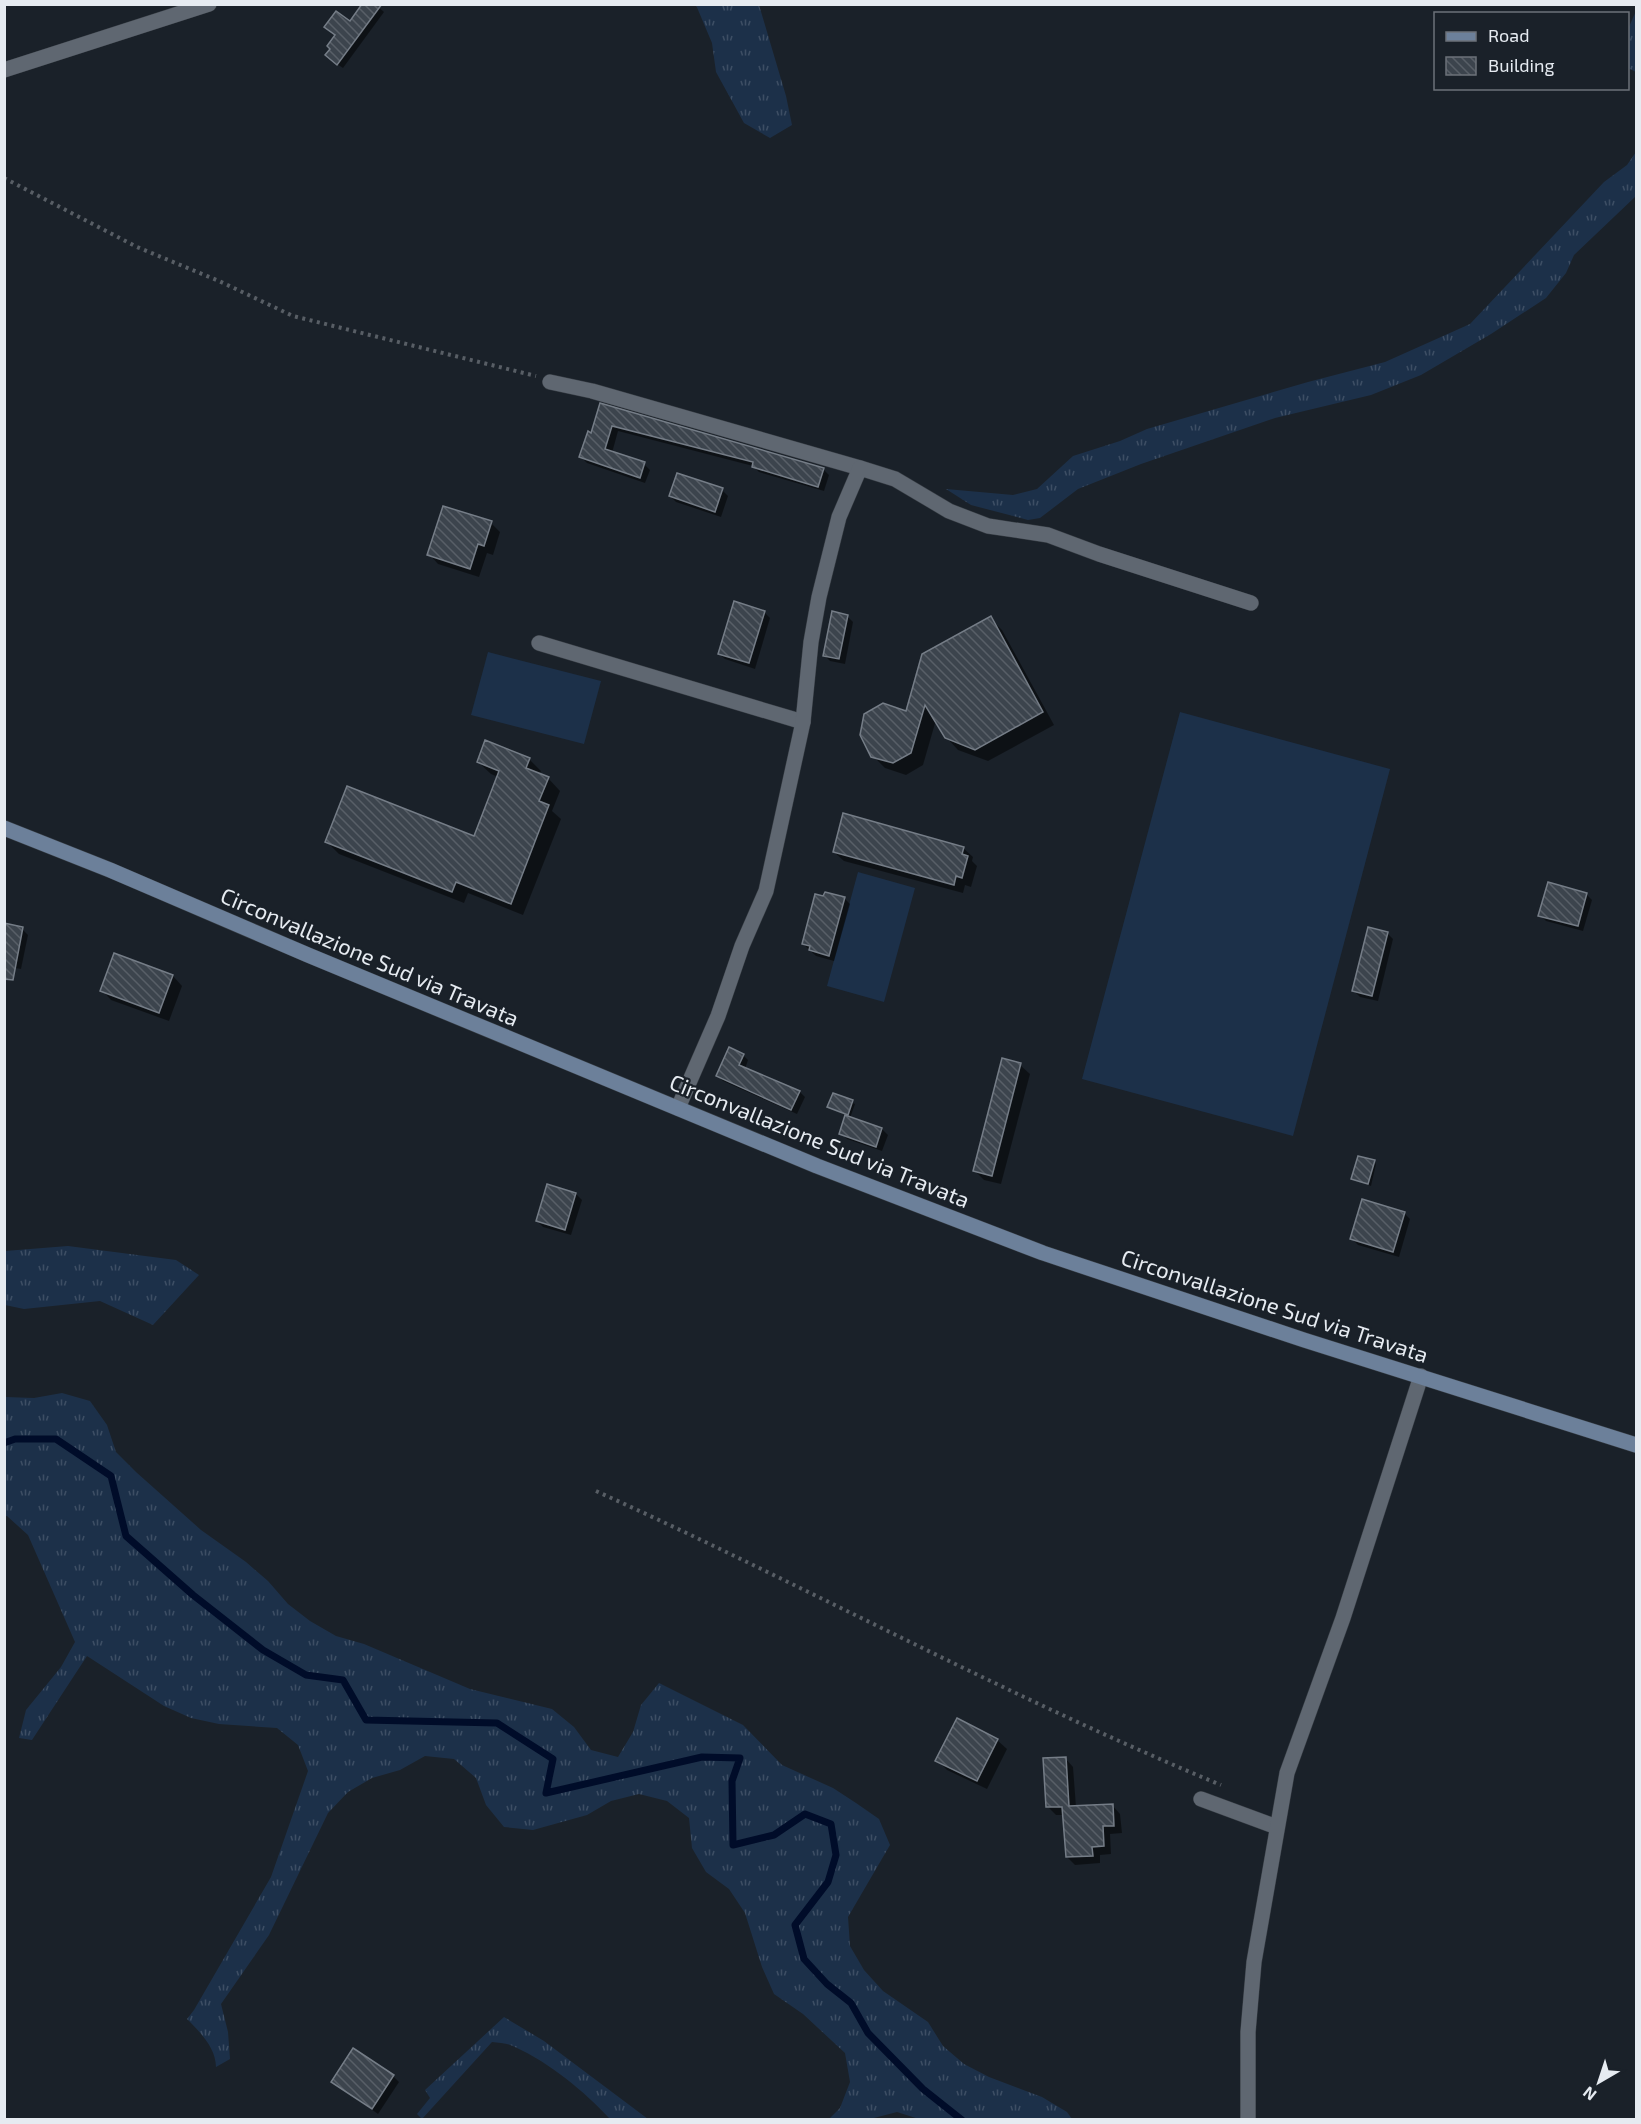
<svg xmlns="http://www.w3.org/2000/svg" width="1641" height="2124" font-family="'Exo 2',sans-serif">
<defs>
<pattern id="grass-tufts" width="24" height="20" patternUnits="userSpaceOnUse" patternTransform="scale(1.5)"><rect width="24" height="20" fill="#1c3049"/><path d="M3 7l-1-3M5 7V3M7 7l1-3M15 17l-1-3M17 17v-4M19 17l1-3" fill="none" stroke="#3d4e64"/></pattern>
<pattern id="building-back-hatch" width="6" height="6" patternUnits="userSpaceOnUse" patternTransform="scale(1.5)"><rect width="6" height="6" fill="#3c444d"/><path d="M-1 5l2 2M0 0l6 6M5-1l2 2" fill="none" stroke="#585f67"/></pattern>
</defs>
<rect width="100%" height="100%" fill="#1a2129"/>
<g fill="url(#grass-tufts)">
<polygon points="696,5 759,5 786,96 792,125 770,138 744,123 716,72 712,43"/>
<polygon points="1636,11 1636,72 1628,68 1628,29"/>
<polygon points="1636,152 1636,196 1574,255 1566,273 1546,298 1491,334 1421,375 1371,395 1275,418 1141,464 1078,489 1040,518 1028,520 971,505 946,489 1013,495 1037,489 1073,456 1120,441 1147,429 1308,382 1385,362 1470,324 1604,182 1627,165"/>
<polygon points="68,1246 176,1260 199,1275 153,1325 100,1301 24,1309 5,1305 5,1251"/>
<path d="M62 1393 90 1401 107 1425 116 1452 136 1472 201 1530 246 1562 268 1581 288 1604 310 1621 336 1636 364 1644 470 1689 552 1709 574 1727 591 1750 618 1757 633 1732 641 1705 659 1683 743 1725 782 1765 833 1788 856 1803 879 1819 890 1845 848 1917 850 1946 864 1970 883 1991 928 2022 943 2046 964 2064 989 2077 1042 2097 1067 2112 1072 2119 922 2120 897 2112 870 2119H829L840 2108 850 2082 845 2053 803 2014 774 1994 762 1967 745 1913 729 1889 706 1872 692 1848 689 1818 667 1801 639 1794 611 1801 587 1815 533 1830 504 1827 486 1805 476 1778 454 1759 425 1756 400 1770 372 1778 348 1792 328 1813 269 1935 221 2004 228 2032 230 2059 216 2067C216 2048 200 2032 187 2019L194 2010 271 1877 308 1771 298 1745 277 1728 219 1724 191 1718 164 1706 87 1656 32 1740 19 1738 26 1710 61 1667 75 1642 28 1535 7 1516H5V1397L34 1398Z"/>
<path d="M504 2017 544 2041 648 2119H610C584 2091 550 2063 515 2047 508 2043 500 2043 492 2042L422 2119 417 2114 430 2098 425 2090Z"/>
</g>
<g fill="#1c3049">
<polygon points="488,652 601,681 584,744 471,715"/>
<polygon points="1180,712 1390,769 1293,1136 1082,1079"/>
<polygon points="858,872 915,888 884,1002 827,986"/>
</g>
<g fill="#0007">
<polygon points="375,4 384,12 343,68 331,60 332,49 336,36"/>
<polygon points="601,405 823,469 829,475 824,491 759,472 753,466 618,431 612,453 644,464 650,470 645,483 587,463 581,457 591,435"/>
<polygon points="722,490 728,496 721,517 676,502 670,496"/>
<polygon points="491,523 500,532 493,555 487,553 479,577 438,564 429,554"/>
<polygon points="764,612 770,618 755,669 725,659 719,654"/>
<polygon points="847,616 853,622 845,664 830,661 824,655"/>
<polygon points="990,618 1002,630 1054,725 988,761 958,750 946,737 936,720 923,765 906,775 885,768 873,756 907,712"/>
<polygon points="529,759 541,771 539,775 548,778 560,791 552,811 561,819 523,915 468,893 464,903 339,854 327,842 475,838 498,777 491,774 478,762"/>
<polygon points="963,848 973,857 972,861 977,866 971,887 965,885 963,893 844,861 834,852"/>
<polygon points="1586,894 1592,900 1583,931 1546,921 1540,915"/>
<polygon points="844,898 850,904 834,961 816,956 803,944"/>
<polygon points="22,929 28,935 21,969 4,966"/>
<polygon points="1387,933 1393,939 1378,1001 1360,997 1354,991"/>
<polygon points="115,955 173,976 182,986 169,1021 111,1000 102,990"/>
<polygon points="743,1055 748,1060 745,1069 800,1092 805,1097 797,1114 723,1081 718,1076"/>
<polygon points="1020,1065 1030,1074 1001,1184 984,1180 974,1170"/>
<polygon points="834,1094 855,1104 850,1118 882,1129 888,1135 882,1151 847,1139 841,1133 847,1116 829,1107"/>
<polygon points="1374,1162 1376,1164 1371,1186 1353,1179"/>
<polygon points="576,1194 582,1200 571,1235 543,1227 537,1221"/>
<polygon points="1404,1213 1410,1219 1399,1257 1358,1245 1352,1239"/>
<polygon points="997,1740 1007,1749 987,1789 947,1770 937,1760"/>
<polygon points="1065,1758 1073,1767 1076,1807 1112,1805 1120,1814 1122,1833 1110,1834 1111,1854 1100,1855 1100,1863 1075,1865 1067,1857 1064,1815 1056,1815 1048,1807"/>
<polygon points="393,2076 399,2082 378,2114 333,2082"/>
</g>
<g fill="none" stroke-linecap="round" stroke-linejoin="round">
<polyline stroke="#000c29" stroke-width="7" points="4,1443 15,1439 56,1439 111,1476 126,1536 193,1595 263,1650 306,1675 343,1680 366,1720 497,1723 553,1759 546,1793 702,1757 740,1758 732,1781 733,1845 774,1835 805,1814 831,1824 836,1855 828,1882 795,1925 804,1959 827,1984 851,2003 868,2033 923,2089 962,2120"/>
</g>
<g fill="url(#building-back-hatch)" stroke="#757d87" stroke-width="1.5">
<polygon points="362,4 382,4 337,65 325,55 330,49 327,46 335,35 324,27 336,11 350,21"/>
<polygon points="600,403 824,468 818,487 752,467 753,462 612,426 605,449 645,462 640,478 579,457 588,431 591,433"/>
<polygon points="677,473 723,488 715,512 669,496"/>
<polygon points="443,506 492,521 484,546 478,544 470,569 427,555"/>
<polygon points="734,601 765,611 749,663 718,654"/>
<polygon points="832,611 848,615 839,659 823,656"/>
<polygon points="991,616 1043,712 975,750 945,738 925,705 911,753 893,763 871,757 860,735 864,714 883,703 906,711 922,654"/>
<polygon points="485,740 530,758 526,768 549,777 539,801 549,805 511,904 456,882 452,892 325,842 347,786 474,836 499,771 477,762"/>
<polygon points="843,813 964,847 962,854 968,856 962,878 956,876 954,885 833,852"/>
<polygon points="1548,882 1587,893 1578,926 1538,916"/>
<polygon points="825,892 845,897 829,956 809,950 810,946 802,944 815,894 823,896"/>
<polygon points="4,923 23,927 13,980 4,979"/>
<polygon points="1368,927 1388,932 1372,996 1352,991"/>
<polygon points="114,953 173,975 159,1013 100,991"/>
<polygon points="729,1047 744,1054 739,1065 800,1091 791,1110 716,1076"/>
<polygon points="1002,1058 1021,1063 992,1176 973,1171"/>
<polygon points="833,1093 853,1100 848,1115 827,1107"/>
<polygon points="845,1115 882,1128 876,1147 839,1134"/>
<polygon points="1358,1156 1375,1160 1368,1184 1351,1179"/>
<polygon points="547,1184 576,1193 565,1230 536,1221"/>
<polygon points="1362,1199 1405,1212 1393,1252 1350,1239"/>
<polygon points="957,1718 998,1739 977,1781 935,1761"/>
<polygon points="1066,1757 1069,1806 1113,1804 1114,1826 1103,1826 1104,1846 1092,1847 1093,1856 1066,1857 1062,1807 1046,1807 1043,1758"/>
<polygon points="353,2048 394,2075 372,2109 331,2082"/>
</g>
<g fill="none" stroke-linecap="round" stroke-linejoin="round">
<g stroke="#363c43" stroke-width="16">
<g id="street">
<polyline points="4,70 209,4"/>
<polyline points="550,382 592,391 860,468"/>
<polyline points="539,643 803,722"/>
<polyline points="678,1108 718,1016 742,946 766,891 803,722 811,642 819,597 839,517 860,468 895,479 949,511 988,526 1048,535 1099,554 1251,603"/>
<polyline points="1201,1799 1277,1827"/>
<polyline points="1248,2120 1248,2032 1254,1962 1287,1773 1343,1618 1421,1376"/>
</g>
</g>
<g stroke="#363c43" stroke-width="16">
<polyline id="secondary" points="4,828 110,870 308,955 817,1166 1043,1253 1304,1340 1636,1445"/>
</g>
<g stroke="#585e65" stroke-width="4" stroke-dasharray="3 4.5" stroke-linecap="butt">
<polyline points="4,178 137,247 219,281 293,316 536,376"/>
<path d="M596 1491C806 1586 1008 1697 1221 1785"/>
</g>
<use href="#street" stroke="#5f6771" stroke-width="15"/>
<use href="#secondary" stroke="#6c809a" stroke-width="15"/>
</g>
<g text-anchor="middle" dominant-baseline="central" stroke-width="4.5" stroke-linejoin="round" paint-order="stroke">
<g font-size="22" fill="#e6ebf1" stroke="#1a2129">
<text transform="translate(370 956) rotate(23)">Circonvallazione Sud via Travata</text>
<text transform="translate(820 1140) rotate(22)">Circonvallazione Sud via Travata</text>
<text transform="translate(1275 1305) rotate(18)">Circonvallazione Sud via Travata</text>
</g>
</g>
<rect width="1641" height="2124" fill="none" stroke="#e6ebf1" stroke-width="12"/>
<rect x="1434" y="12" width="195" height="78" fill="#1a2129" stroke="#6c7279" stroke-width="1.5"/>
<rect x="1446" y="32" width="30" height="9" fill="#6c809a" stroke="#6c7279" stroke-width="1.5"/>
<text x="1488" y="42" font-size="18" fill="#e6ebf1">Road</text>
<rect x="1446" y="57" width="30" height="18" fill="url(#building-back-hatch)" stroke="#6c7279" stroke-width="1.5"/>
<text x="1488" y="72" font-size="18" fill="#e6ebf1">Building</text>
<g transform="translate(1599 2082) rotate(219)" stroke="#1a2129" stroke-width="4.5" paint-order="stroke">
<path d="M0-4.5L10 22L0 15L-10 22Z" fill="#e6ebf1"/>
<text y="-9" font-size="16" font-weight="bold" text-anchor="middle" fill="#e6ebf1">N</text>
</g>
</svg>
